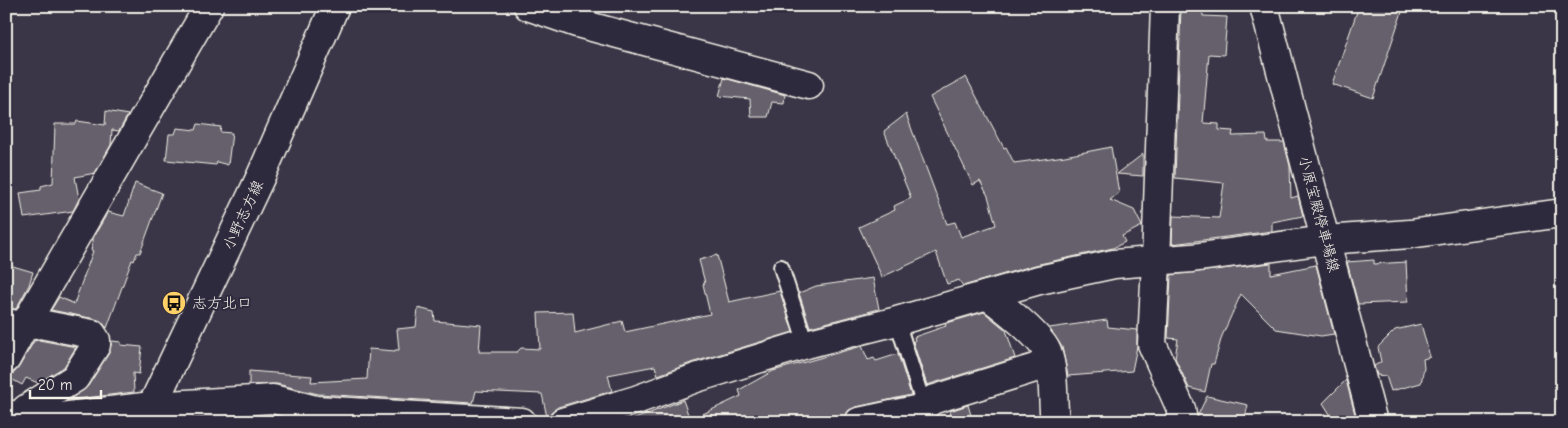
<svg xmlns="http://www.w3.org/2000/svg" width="1568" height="428" font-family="'Comic Neue','Klee One',sans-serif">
<rect width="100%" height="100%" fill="#3b3647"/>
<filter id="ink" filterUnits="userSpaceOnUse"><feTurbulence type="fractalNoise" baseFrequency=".02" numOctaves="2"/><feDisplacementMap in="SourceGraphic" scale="10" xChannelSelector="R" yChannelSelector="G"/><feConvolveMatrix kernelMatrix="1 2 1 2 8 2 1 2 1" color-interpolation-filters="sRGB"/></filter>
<g filter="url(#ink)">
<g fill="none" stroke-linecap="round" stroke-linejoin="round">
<polyline stroke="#aaa6a7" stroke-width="7" points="506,6 522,12"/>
</g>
<g fill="#65616c" stroke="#f4f1e8">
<polygon points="1359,6 1404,6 1373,98 1332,84"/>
<polygon points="1181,7 1202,7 1203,16 1227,17 1224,55 1209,54 1203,123 1219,124 1219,130 1233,131 1232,136 1266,135 1267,142 1284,142 1290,166 1291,198 1298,196 1303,216 1272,222 1272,231 1172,244 1173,216 1219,218 1224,183 1175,178"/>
<polygon points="966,77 1004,148 1006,147 1014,163 1065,156 1111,147 1119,193 1110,200 1134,210 1142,226 1122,236 1125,242 1113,248 1035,265 963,286 959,280 947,284 936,252 882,277 859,227 895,210 894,206 911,198 884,131 906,114 947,224 955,222 961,237 996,225 988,196 980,181 973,185 930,97"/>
<polygon points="724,78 785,95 784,103 772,102 768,117 751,117 750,99 719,96"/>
<polygon points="106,111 128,115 119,131 112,130 111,145 95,173 75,177 79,199 73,211 24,218 20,193 41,190 41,186 53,183 55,124 76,124 77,121 105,125"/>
<polygon points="198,124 221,127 220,132 232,133 228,165 217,162 216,165 166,160 169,134 175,134 177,128 196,130"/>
<polygon points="1143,154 1143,176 1117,174"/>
<polygon points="135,183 162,193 140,253 137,253 134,261 132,260 107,328 101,321 95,319 51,310 59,297 74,304 93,251 91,250 94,236 108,212 124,216"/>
<polygon points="717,255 729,302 780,291 793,332 691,363 658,375 655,366 608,375 612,391 558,407 551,412 548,422 542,394 476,391 473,403 318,394 277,384 249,385 249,371 312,376 311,382 367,379 369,349 395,351 395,350 399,350 397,329 416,327 418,308 434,312 435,321 481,325 479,352 517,352 521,348 540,349 538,313 573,312 575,333 622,321 625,332 710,314 703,284 705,283 699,260"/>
<polygon points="1374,260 1374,264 1406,262 1408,302 1358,304 1347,262"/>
<polygon points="1271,263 1271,274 1316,265 1334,334 1321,336 1276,329 1241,294 1222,336 1214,364 1211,364 1205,392 1189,388 1175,358 1178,339 1168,338 1171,275"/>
<polygon points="6,264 33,272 29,285 16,309 6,308"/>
<polygon points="873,278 879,309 810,327 799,293 816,286"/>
<polygon points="984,312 1006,330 1015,358 927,385 913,342 915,340 914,337 946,326 945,324 947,323"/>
<polygon points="1107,320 1108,327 1137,330 1137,346 1132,371 1068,376 1062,347 1049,328"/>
<polygon points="1421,324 1430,357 1423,359 1424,368 1421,383 1391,391 1386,376 1377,375 1374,366 1381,362 1378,347 1395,330"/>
<polygon points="39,340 76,347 64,367 38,383 26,378 22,385 6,376 6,375 14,373 19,367 34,341"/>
<polygon points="112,341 121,342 121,345 142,347 139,374 133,373 134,392 69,400 88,386 109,353"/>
<polygon points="862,346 868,360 874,358 876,361 898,354 911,395 856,407 849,410 845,416 824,422 627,422 683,400 690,420 741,396 739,390 773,371"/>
<polygon points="1346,380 1357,422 1335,422 1323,403"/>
<polygon points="1207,396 1248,405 1244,422 1198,422 1198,415"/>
<polygon points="968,405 973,422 952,422 950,411"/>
<polygon points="271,415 299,422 248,422 248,416"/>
</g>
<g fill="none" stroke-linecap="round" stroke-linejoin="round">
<g stroke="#f4f1e8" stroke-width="18">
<g id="lane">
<polyline points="781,267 806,344"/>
<polyline points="897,321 929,422"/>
</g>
</g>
<g stroke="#f4f1e8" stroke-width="31">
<g id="street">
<polyline points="528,6 577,23 809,85"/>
<polyline points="1165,6 1156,262 1152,344 1181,409 1183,422"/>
<path d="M987 295C1002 306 1041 336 1047 352 1055 373 1052 399 1055 422"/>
<polyline points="6,323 24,326 209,6"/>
<polyline points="6,359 24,326 40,324 92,334 96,340 96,345 75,378 26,409 21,417"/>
<polyline points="6,413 12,417 44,419 152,406 273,399 316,410 522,422"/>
<polyline points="563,422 636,400 696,378 806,344 897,321 1039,280 1114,264 1192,258 1325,240 1410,234 1562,213"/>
<polyline points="859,422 920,409 932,400 1035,368 1049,361"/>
</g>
</g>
<g stroke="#f4f1e8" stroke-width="31">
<g id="secondary">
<polyline points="1264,6 1373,422"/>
<polyline points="146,422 152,406 260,178 335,6"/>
</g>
</g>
<use href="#lane" stroke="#2f2a3d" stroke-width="14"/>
<use href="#street" stroke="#2f2a3d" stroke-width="28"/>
<use href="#secondary" stroke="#2f2a3d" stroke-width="28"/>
</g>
</g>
<defs>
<g id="bus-disc" transform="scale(1.25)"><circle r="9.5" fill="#ffd166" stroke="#2f2a3d"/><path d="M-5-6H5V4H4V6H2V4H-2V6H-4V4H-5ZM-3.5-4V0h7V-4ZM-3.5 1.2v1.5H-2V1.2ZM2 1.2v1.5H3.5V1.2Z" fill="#111"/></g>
</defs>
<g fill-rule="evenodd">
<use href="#bus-disc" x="174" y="303"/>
</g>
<g text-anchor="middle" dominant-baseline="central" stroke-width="4" stroke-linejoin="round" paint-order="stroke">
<g font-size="15" fill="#f4f1e8" stroke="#2f2a3d">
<text transform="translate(1319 214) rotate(75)">小原宝殿停車場線</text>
<text transform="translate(243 215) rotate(-65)">小野志方線</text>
</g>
<g font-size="15" fill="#f4f1e8" stroke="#2f2a3d" text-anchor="start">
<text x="192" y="303">志方北口</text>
</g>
</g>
<rect width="1568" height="428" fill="none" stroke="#2f2a3d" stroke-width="25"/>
<rect x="12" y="12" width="1543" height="403" fill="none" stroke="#f4f1e8" stroke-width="2" filter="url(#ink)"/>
<path d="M30 390v8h71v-8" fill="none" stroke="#f4f1e8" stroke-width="2.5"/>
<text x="38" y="390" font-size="15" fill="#f4f1e8" stroke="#2f2a3d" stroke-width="4" paint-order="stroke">20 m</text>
</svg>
